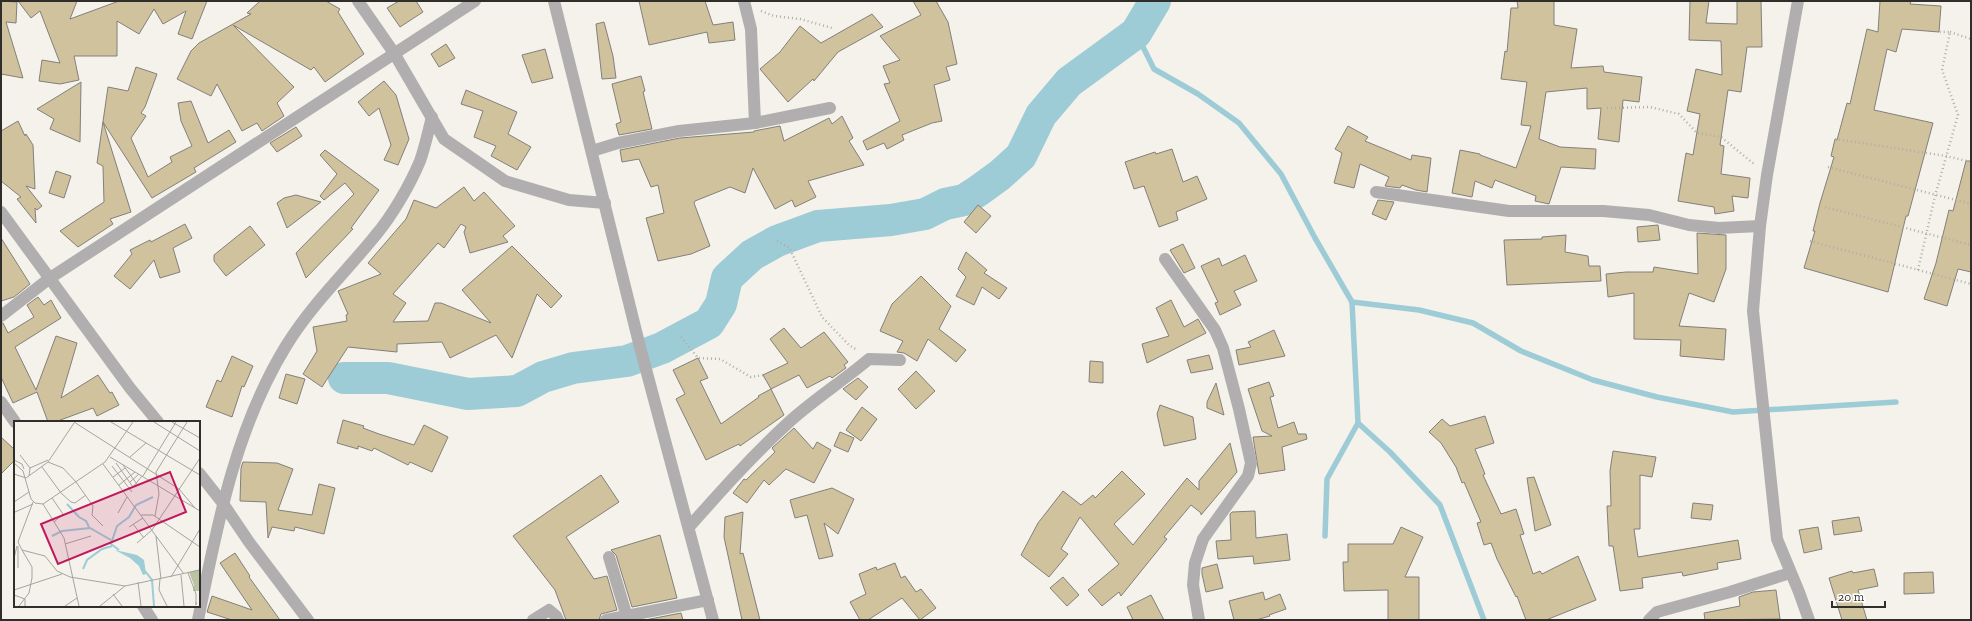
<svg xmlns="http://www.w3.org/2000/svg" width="1972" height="621" font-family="'Zilla Slab',serif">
<rect width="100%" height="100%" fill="#f4f2eb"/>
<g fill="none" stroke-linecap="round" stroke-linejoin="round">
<g stroke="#9dccd7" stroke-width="5.5">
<polyline points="1136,33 1154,69 1198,94 1239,123 1281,174 1315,238 1352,302 1419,310 1473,323 1521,351 1593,380 1657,397 1733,412 1896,402"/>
<polyline points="1352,302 1358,423 1390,452 1440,505 1484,620"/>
<polyline points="1325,536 1327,479 1358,423"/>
</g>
<polyline stroke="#9dccd7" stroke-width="32" points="344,378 388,378 468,394 517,391 543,377 573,368 627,361 662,348 709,323 721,304 727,278 752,255 777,241 818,226 891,220 925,214 945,204 964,200 978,191 1000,175 1021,156 1041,115 1069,82 1136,33 1155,1"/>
</g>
<g fill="#d0c29d" stroke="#82807a">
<polygon points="1,1 17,2 16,23 6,22 23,78 1,74"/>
<polygon points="18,1 77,1 70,19 119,1 207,1 192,39 178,34 186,11 163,24 154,9 139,34 117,21 117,56 74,56 79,80 60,84 39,81 42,60 60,63 40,11 31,18"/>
<polygon points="260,1 326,1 340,9 338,12 364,54 325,82 314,67 311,70 233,25 294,87 277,103 284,116 262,131 257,123 242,131 217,84 211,96 177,79 191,51 199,43 251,14 247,13"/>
<polygon points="399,1 416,1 423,12 400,27 387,8"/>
<polygon points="639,1 705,1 713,25 733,22 735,40 709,43 707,32 649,45"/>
<polygon points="913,1 936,1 948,22 957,64 946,67 950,80 934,85 942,121 932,123 902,135 904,140 887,149 884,143 867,150 863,141 900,121 884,84 890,83 883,66 900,60 880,36 921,15"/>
<polygon points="1517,1 1554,1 1554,25 1577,29 1571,68 1603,66 1604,72 1642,77 1639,102 1623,100 1619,142 1598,139 1601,108 1587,109 1587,88 1546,92 1539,139 1560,147 1596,149 1595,169 1561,167 1549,204 1535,201 1536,196 1495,180 1492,188 1475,181 1472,197 1452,193 1460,150 1480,154 1480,155 1516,168 1531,126 1521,125 1527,82 1501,79 1505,51 1507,52 1511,8 1518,8"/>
<polygon points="1690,1 1709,1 1706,23 1737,24 1737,1 1761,1 1762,47 1747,47 1741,92 1728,90 1720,145 1724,146 1721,174 1750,178 1748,198 1732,196 1734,211 1715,214 1714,207 1678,201 1686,153 1693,155 1700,114 1687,111 1696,69 1722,75 1721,41 1689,40"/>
<polygon points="1880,1 1911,1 1910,4 1941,6 1939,32 1902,29 1896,52 1887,49 1874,110 1933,123 1908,216 1906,216 1888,292 1804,268 1815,231 1813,231 1820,203 1834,157 1831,156 1835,139 1837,140 1847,103 1850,104 1867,29 1878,32"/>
<polygon points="872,14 883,27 838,52 814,81 813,79 788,102 760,69 780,52 800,26 821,43"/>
<polygon points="604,22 613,56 616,78 602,79 596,24"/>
<polygon points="446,44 455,58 439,67 431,54"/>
<polygon points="545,49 553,78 532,83 522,55"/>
<polygon points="136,67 157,74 145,107 141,113 146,116 131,138 148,177 172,162 170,157 192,146 181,121 178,103 191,101 208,143 229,130 236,142 194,168 196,172 152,198 103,122 131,212 110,219 113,224 78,247 60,231 104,202 103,166 97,163 108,87 128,91"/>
<polygon points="641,76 645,91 643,92 652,129 619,135 616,124 621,122 612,84"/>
<polygon points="384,81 396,95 409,139 398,165 384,160 391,145 379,108 369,116 358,102"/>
<polygon points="81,82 80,142 50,129 54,119 37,109"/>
<polygon points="466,90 517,112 508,134 531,147 517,170 491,156 496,146 474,137 483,111 461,104"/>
<polygon points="842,116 853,138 849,141 864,165 808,181 816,197 795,207 792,200 775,209 753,168 745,193 730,187 695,201 694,203 710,246 691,254 658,261 646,218 664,213 658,185 651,187 639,159 622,162 620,150 680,138 754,132 754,131 780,126 784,141 829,118 832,124"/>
<polygon points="18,121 25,136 26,134 33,145 35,189 26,186 42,206 37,210 35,208 36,223 17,199 21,197 1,181 1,131"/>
<polygon points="1348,126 1368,137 1365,141 1411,160 1412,155 1431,158 1427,192 1416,190 1402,185 1400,188 1385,186 1389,177 1360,164 1354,188 1334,183 1342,153 1335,149"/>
<polygon points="296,127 302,136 277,152 270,143"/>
<polygon points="1172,149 1183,182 1197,176 1207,199 1176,212 1178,220 1159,227 1144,186 1134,189 1125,162 1155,152 1156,154"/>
<polygon points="325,150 379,190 351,228 353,229 306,278 296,253 354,194 345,183 324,200 320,196 337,174 320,155"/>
<polygon points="1966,161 1971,161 1971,272 1958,269 1947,306 1924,299 1936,263 1949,210 1953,211"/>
<polygon points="56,171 71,176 64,198 49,193"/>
<polygon points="464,187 474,201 484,192 515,226 503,236 508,242 470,253 464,232 466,227 461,224 444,248 438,243 393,294 406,303 393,322 428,321 435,303 441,303 491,323 462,290 512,246 562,296 551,308 537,294 512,358 496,335 450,358 442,342 397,344 397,352 348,347 322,387 303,374 317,351 313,327 347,321 346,315 348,314 338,291 381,274 368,263 406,219 414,200 436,208"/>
<polygon points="296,195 321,202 287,228 277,203 284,198"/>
<polygon points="1378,200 1394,202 1386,220 1372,214"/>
<polygon points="978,205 991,216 976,233 964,222"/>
<polygon points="185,224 192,238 173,248 180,272 160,278 154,260 130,289 114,276 132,254 130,250 150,240 151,242"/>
<polygon points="1658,225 1660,240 1638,242 1637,227"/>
<polygon points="250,226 265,245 226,276 214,261 214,255"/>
<polygon points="1697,233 1726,235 1726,269 1714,302 1689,293 1679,326 1726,329 1724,360 1680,356 1681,340 1634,339 1634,293 1608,297 1606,274 1626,272 1653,272 1654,267 1698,274"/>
<polygon points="1566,235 1565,252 1588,256 1589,266 1600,266 1601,281 1507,285 1504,240 1542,239 1542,237"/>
<polygon points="1,238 30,284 14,297 1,301"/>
<polygon points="1183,244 1195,268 1184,273 1170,250"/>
<polygon points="966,252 987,270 984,273 1007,288 999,299 982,287 974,305 956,296 966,277 958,269"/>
<polygon points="1245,255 1257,281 1234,291 1241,305 1220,315 1215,303 1218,302 1201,266 1219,258 1222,266"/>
<polygon points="921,276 951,306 939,329 966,350 956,362 928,339 917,361 904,353 897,352 903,341 880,331 892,304"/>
<polygon points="38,297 44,305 51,300 61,318 15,347 36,390 56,336 77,343 61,398 98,375 110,393 112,392 119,405 97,416 93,408 55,422 48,422 37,392 13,403 1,377 1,323 3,323 8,333 34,317 27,305"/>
<polygon points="1171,300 1184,327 1198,319 1206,333 1147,363 1142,344 1169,336 1156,308"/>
<polygon points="784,328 801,348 824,332 848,362 844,365 846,368 832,378 830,376 807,388 799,375 771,389 763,375 788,363 770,339"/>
<polygon points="1274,330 1285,356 1239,365 1236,350 1251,347 1248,342"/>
<polygon points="1209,355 1213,369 1191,373 1187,360"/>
<polygon points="232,356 253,366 244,387 242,386 232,417 206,407 217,380 221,382"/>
<polygon points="698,358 708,378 700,381 721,424 759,397 758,396 771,389 784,415 740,446 739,444 706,460 676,399 685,394 673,370"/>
<polygon points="1090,361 1103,362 1103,383 1089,382"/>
<polygon points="916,371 935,391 916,409 898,389"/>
<polygon points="286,374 305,379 297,404 279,398"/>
<polygon points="858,378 868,387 856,400 843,389"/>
<polygon points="1269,382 1274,396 1270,397 1278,428 1294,422 1298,434 1306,434 1307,439 1282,447 1285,470 1259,474 1253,437 1272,436 1262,431 1248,389"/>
<polygon points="1216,383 1224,415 1207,408 1207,402"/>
<polygon points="1160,405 1193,417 1196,439 1164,446 1157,414"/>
<polygon points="862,407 877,419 861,441 846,430"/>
<polygon points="1485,416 1494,443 1475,449 1485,474 1483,475 1501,514 1516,509 1524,534 1520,535 1533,574 1540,571 1542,574 1578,556 1596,600 1546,620 1526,620 1517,596 1516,597 1497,559 1491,543 1484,545 1477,523 1481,522 1464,482 1462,483 1456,467 1441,443 1429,432 1442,419 1450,426"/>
<polygon points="343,420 364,426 363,428 379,434 414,445 424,425 448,437 432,472 410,462 408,465 374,448 372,451 358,446 358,449 337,443"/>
<polygon points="794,428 813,449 817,442 831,450 814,483 786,469 769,485 764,480 747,503 733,493 744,479 746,480 775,452 772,448"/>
<polygon points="840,432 854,438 848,452 834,446"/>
<polygon points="1,437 15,450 15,460 1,474"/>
<polygon points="1230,443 1237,472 1201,515 1201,513 1191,505 1164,537 1167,539 1121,596 1119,592 1102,606 1088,590 1119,564 1080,517 1061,549 1068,554 1049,577 1021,555 1038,523 1063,491 1081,505 1093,495 1095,498 1122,471 1145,494 1114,524 1133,545 1187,478 1199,490 1199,481"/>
<polygon points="1613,451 1656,457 1652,477 1640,475 1640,529 1634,529 1638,557 1738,540 1741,559 1717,563 1718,569 1683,576 1682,572 1642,578 1643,588 1620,591 1613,546 1609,546 1607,506 1611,506 1610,471"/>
<polygon points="243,462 277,463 293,469 278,510 312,515 319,484 335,488 324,534 295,527 294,531 272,527 268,538 266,502 240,501 241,468"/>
<polygon points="601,475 619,502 566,537 594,579 607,576 617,610 601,614 599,620 566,620 555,590 513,536"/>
<polygon points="1534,477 1551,525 1535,531 1527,478"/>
<polygon points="832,488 854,499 838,534 824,523 833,556 819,559 807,515 795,518 790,500"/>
<polygon points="1693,503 1713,505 1711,520 1691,518"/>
<polygon points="1255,511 1256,538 1287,534 1290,560 1254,564 1253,556 1218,559 1216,541 1231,540 1230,514 1232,512"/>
<polygon points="743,512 740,554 743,553 760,620 742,620 724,537 725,517"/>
<polygon points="1859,517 1862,531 1834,535 1832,521"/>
<polygon points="1401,527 1423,537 1405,577 1419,577 1419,620 1388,620 1388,590 1344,591 1343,562 1348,562 1348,544 1393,544"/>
<polygon points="1818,527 1822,549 1804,553 1799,530"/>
<polygon points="660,535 677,598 632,607 616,555 611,550"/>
<polygon points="235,553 250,576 249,577 280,620 232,620 207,612 212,596 252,610 220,563"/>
<polygon points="895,563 901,578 905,576 916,592 921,589 936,608 920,620 902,598 868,620 860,620 850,602 866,594 859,574 876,567 877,570"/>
<polygon points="1217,564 1223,588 1206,592 1202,574 1202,568"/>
<polygon points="1874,569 1878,586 1858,590 1867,620 1842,620 1829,578 1852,571 1853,573"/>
<polygon points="1933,572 1934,593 1904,594 1904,573"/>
<polygon points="1063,577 1079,595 1067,606 1050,588"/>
<polygon points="1776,590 1780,619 1705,620 1704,613 1740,606 1739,597 1753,592"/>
<polygon points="1263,592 1265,600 1280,594 1286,609 1269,615 1270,616 1256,620 1234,620 1229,601"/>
<polygon points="1151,595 1164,620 1133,620 1127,607"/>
<polygon points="681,613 683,620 645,620"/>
</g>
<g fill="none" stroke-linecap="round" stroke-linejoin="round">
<g stroke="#afaea8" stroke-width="2.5" stroke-dasharray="1 3" stroke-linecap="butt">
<polyline points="761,11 774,16 800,19 832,28"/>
<polyline points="1950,32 1971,39"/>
<polyline points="1607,108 1650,107 1679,114 1697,133 1721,137 1754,164"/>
<polyline points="1835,139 1946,156 1971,162"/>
<polyline points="1828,167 1971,204"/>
<polyline points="1825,207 1971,245"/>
<polyline points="777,241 789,247 822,317 849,345 857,350"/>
<polyline points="1810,241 1971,284"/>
<polyline points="1918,270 1935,196 1958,115 1942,70 1950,32 1939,32"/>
<polyline points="681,337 698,358 720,359 751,377 763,375"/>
</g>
<g stroke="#b1aeaf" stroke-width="12">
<polyline points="358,1 394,53 444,139 505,181 569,200 605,203"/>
<polyline points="554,1 640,347 713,620"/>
<polyline points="744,1 751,29 755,123"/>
<polyline points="1798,1 1767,175 1760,226 1753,311 1777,539 1799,592 1809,620"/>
<polyline points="592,151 618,143 679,131 755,123 830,108"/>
<polyline points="1376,192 1509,211 1603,211 1649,215 1689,225 1719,228 1760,226"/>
<polyline points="1,212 130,388 158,422"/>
<polyline points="1165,259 1215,330 1223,348 1239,409 1251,463 1248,476 1203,539 1195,563 1193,585 1199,620"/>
<polyline points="1,316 50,278 475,1"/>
<polyline points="1,402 15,422"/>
<polyline points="199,473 222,502 249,542 308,620"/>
<path d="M689 527C721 491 753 455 788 423 813 400 843 381 869 359L900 360"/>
<polyline points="609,557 628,620"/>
<polyline points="143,606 152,620"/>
<path d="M198 620C217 526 235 429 286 346 311 305 345 273 375 236 392 216 410 185 420 161 425 147 428 132 432 117"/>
<polyline points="533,620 549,610 556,616 558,620"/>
<polyline points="606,620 708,600"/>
<polyline points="1649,620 1657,612 1730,592 1790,573"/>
</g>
</g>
<g transform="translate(14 421)">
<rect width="186" height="186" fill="#f4f2eb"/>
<path d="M186 148V170H179L180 164 175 151Z" fill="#b9c4a5"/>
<path d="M101 129 123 134 130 139 132 153 129 154 125 145 116 137Z" fill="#9dccd7"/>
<path fill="none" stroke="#9dccd7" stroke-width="2" d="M53 83 65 96 72 100 75 106M38 115 48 110 76 107 97 119M105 129 97 123 103 105 115 96 122 84 139 76M69 148 73 139 88 128 98 125M131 150 138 159 140 185"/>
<path fill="none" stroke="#a5a49e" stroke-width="1" d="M60 1 165 68 181 87M97 1 186 54M140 1 186 30M158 1 186 17M6 34 16 47M96 36 186 90M116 36 132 22M0 39 8 43 10 48M34 41 49 47 62 61 79 85 78 94 89 105M0 42 9 50 17 78 21 82 29 83 91 41 119 1M102 42 119 66 128 55M89 43 170 153M109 44 123 63M98 45 118 71M28 46 47 72 57 81 61 82 72 74M0 53 12 57 34 41 60 2M15 55 16 47 34 39M129 55 162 1M99 56 111 47M116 61 125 53M105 64 121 51M38 77 49 93 40 101M0 81 15 71M19 81 4 121 8 129 31 135 43 150 56 156 111 165M29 83 50 117 65 185M1 91 19 83M104 92 113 76M127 94H139L186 126M141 95 145 73 142 51 173 1M119 103 130 117M115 106 129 97M142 115 147 158M123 122 138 109 186 37M51 123 77 115M4 125V147M0 137 3 125M174 152 182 173V184V181M167 154 170 185M157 156 186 108M146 158 145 169 153 185M124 161 127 185M0 169 48 153M99 173 108 185M0 174 11 178V185M5 185 15 172 18 157V146L8 129M51 185 63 177M86 185 111 165 186 149"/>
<path fill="#c2185b" fill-opacity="0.15" stroke="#c2185b" stroke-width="2" d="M156 51 172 91 44 143 27 103Z"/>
<rect width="186" height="186" fill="none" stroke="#2f2e2b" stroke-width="2"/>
</g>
<rect width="1972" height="621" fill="none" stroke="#2f2e2b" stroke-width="4"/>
<path d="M1832 601v6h53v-6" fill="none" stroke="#2f2e2b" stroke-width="2"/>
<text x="1838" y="601" font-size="12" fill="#2f2e2b" stroke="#ffffff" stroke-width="3" paint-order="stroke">20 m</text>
</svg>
